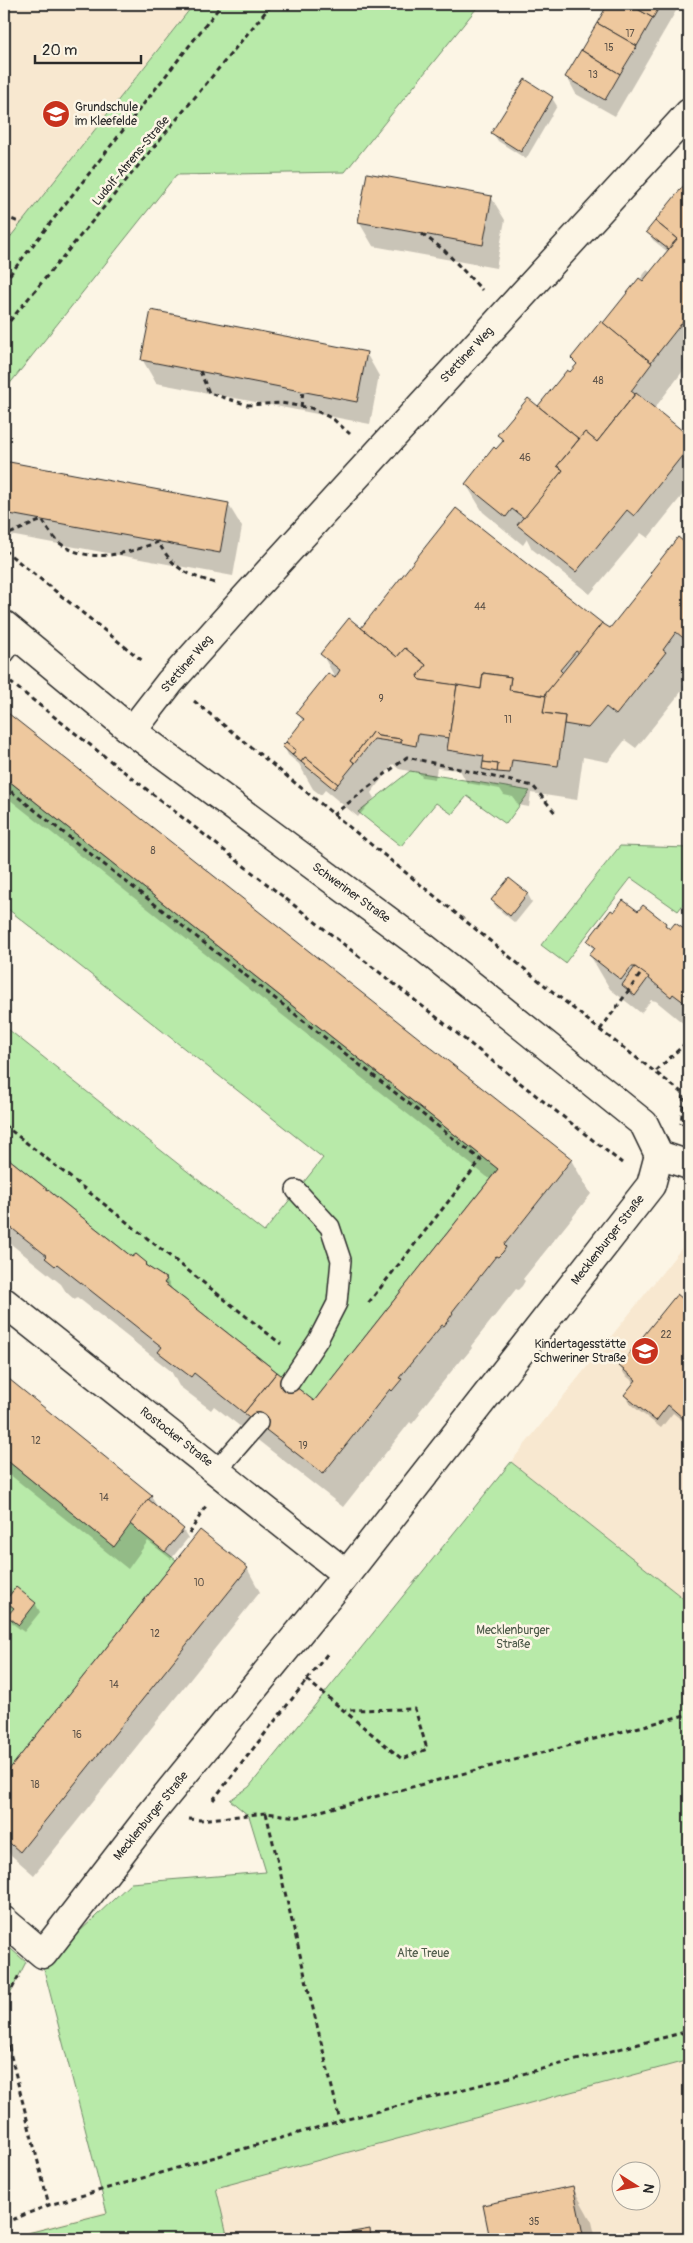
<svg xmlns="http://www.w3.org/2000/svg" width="693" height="2243" font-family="Pangolin,sans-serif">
<rect width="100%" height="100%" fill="#fcf5e5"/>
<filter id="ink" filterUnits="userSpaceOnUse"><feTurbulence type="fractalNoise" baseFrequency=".02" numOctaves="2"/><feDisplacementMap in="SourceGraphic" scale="10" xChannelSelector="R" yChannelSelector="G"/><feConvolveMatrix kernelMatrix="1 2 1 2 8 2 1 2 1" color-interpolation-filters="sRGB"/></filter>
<g filter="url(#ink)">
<g fill="#f8e8d0" fill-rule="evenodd">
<polygon points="4,4 194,4 4,245"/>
<polygon points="689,1239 689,1603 511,1462"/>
<path d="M689 2059V2239H4V2238ZM620 2170H650V2200H620Z"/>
</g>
<g fill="#b8eaa9" stroke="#728a6a">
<polygon points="194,4 480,4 345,172 176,175 4,391 4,245"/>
<polygon points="410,771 530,791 506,824 467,796 452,814 436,803 401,846 358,812"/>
<polygon points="4,777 498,1169 314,1401 164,1283 167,1279 145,1265 146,1263 136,1254 132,1257 4,1155 4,1026 264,1232 323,1158 4,906"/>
<polygon points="620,846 689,848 689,897 678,911 631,878 565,963 541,945"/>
<polygon points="4,1458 113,1546 130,1524 176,1560 4,1776"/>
<polygon points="511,1462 689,1603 689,2060 216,2188 228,2239 4,2239 107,2213 43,1966 131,1883 266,1872 249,1816 230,1800 249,1787"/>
<polygon points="4,1943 26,1962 4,2005"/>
</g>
<g fill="#0003">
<polygon points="610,4 680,4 615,116 576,94 567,77"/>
<polygon points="526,81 552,98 557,106 526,159 498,141 493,133"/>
<polygon points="368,175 491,197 505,220 496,268 373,246 359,222"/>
<polygon points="689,181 689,363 654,409 689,438 689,487 648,538 641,533 590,594 532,549 527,539 523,545 483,512 466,484 503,443 499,435 538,408 568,372 570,374 577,366 573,358 644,283 641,278 647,270 651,273 668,252 653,240 648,232"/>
<polygon points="366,353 379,376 370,424 156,383 142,359"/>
<polygon points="4,463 228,504 242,527 233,576 4,534"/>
<polygon points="679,539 689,547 689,674 682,683 685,687 636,748 625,740 608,762 583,757 577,800 531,793 529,807 518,805 513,797 504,795 500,789 467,783 460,770 437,768 435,779 422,777 419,773 399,769 393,764 371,793 374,798 358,817 325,790 321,795 313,789 299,764 288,755 284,746 303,722 298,713 337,681 322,654 366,633 610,630 653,575"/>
<polygon points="4,711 571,1160 591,1194 523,1279 525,1281 522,1286 518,1290 516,1289 471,1346 472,1348 468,1353 463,1359 462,1358 419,1412 420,1414 412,1424 410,1422 343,1507 214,1406 211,1410 179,1386 171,1371 77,1297 75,1300 66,1292 61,1284 11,1244 9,1246 4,1242 4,1157 133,1259 146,1264 148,1268 167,1280 173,1291 314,1403 491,1180 4,795"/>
<polygon points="527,893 532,902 515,923 497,908 492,900"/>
<polygon points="614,913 639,913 665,923 670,930 687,933 689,930 689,1028 656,1001 651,1000 641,1013 610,989 590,955 594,950 589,941"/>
<polygon points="677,1296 689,1306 689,1424 688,1425 673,1413 661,1428 630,1404 625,1395 635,1383 625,1375 620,1367"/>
<polygon points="4,1377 151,1496 159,1510 183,1530 188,1538 171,1559 148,1541 128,1569 4,1470"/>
<polygon points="201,1532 247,1568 260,1592 34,1875 4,1849 4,1777"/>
<polygon points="4,1581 13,1593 35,1603 40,1612 24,1632 13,1624 9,1616 13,1611 6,1601 4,1604"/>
<polygon points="573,2188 592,2222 596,2239 492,2239 485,2206"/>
<polygon points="369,2230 374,2239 320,2239"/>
</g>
<g fill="#eec89e" stroke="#2b2b2b">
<polygon points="608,4 629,4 653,18 637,46 597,23"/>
<polygon points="629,4 661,4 653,18"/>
<polygon points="597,23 637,46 620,74 581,50"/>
<polygon points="581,50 620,74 605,100 565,77"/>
<polygon points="525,79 553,97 521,152 491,133"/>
<polygon points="367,173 492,196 483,245 358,222"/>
<polygon points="689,179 689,320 685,319 651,362 603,323 639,278 643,281 677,239 655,221"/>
<polygon points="655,221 677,239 668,249 646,232"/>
<polygon points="151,310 367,352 357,402 141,360"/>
<polygon points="601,321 652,363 631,391 635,394 597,442 585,432 579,439 538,406 567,370 570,372 577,364 571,358"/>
<polygon points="636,393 689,436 689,447 634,516 627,510 576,572 517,525 563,470 557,466 585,432 597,442"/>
<polygon points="528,398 579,439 557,466 563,470 524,518 512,509 506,517 465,484 494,447 496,449 504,440 497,435"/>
<polygon points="4,461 229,503 220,553 4,513"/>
<polygon points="456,508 602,623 579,653 576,651 560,670 563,673 546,693 546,696 509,690 511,677 483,673 481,689 420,680 417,677 426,665 405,648 397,657 361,628"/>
<polygon points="678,537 689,546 689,638 687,641 676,632 663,650 666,652 616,715 606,707 588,728 564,724 565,716 543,713 546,693 602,623 610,628 652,575 650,573"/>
<polygon points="349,618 397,657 405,648 426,665 417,677 420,680 457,685 449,738 418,734 416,746 401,743 401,739 378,736 373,731 351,760 355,763 338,784 305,757 301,762 292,755 296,750 286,742 304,719 296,713 328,673 335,678 340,670 320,654"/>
<polygon points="483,673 511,677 509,690 546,696 543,713 565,716 558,766 512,760 510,773 497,772 498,764 483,762 484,756 447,750 457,685 481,689"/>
<polygon points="4,710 572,1159 504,1245 506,1247 503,1252 498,1257 496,1256 452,1312 453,1313 449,1319 444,1326 442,1325 399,1378 402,1379 392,1391 390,1389 323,1474 244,1413 277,1372 314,1401 498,1169 4,777"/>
<polygon points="373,731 378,736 401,739 401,743 374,739 355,763 351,760"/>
<polygon points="286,742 296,750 292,755 282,746"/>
<polygon points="305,757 338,784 334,789 301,762"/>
<polygon points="483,762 498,764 497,772 482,769"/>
<polygon points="509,878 528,893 510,916 491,900"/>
<polygon points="623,900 638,911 643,905 666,923 665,925 670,929 675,923 687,931 689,928 689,997 685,1003 673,994 671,997 635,967 631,967 621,980 589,955 595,947 587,941 611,910 614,912"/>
<polygon points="635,967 649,977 635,996 622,985"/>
<polygon points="4,1155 132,1257 136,1254 147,1263 145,1265 167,1279 164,1283 277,1372 244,1413 194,1373 191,1377 158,1352 162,1347 57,1264 55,1266 45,1258 47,1256 4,1222"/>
<polygon points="677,1294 689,1304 689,1409 683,1418 668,1405 656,1421 624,1395 636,1380 619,1366"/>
<polygon points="4,1375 152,1495 114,1547 4,1458"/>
<polygon points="148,1499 184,1529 165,1552 130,1524"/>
<polygon points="200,1530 248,1568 20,1852 4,1838 4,1776"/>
<polygon points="16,1587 36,1603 19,1625 7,1616 14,1608 5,1601"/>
<polygon points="573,2186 584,2239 490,2239 483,2205"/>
<polygon points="370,2229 371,2239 313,2239"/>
</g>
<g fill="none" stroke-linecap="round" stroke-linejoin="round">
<g stroke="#2b2b2b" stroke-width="22">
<g id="lane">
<polyline points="4,654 17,637"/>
<polyline points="290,1382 318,1340 337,1303 341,1260 330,1227 296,1190"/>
<polyline points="217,1470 258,1423"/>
</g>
</g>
<g stroke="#2b2b2b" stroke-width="31">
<g id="street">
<polyline points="4,625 132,731 422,946 485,996 644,1124 659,1155 689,1165"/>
<polyline points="132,731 170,682 245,598 689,113"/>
<polyline points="4,1302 346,1574"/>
<polyline points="4,1921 43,1954 151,1814 338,1585 651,1185 659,1155"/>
</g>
</g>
<g stroke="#2b2b2b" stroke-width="3" stroke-dasharray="5 4" stroke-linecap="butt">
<polyline points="4,216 21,223"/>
<polyline points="422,234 444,250 482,290"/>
<polyline points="4,282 222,4"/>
<polyline points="4,328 272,4"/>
<polyline points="200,371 209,393 248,405 281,403 311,408 333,419 350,434"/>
<polyline points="301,407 303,391"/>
<path d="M4 540 9 534 42 520C47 527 54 539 61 544 91 565 128 553 158 542 174 569 185 574 215 583"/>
<polyline points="4,550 144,662"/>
<polyline points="10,682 622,1163"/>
<polyline points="194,701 600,1030 684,1094 681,1124"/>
<polyline points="4,786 481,1160 366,1306"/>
<polyline points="333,815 407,757 533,786 557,815"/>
<polyline points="600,1030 642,972"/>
<polyline points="656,1071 689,1040"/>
<polyline points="4,1125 281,1344"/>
<polyline points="189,1534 207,1504"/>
<polyline points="307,1680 402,1759 427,1749 415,1709 345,1710"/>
<polyline points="213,1800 328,1653"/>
<polyline points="266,1813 340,2121"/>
<polyline points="189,1819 200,1820 266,1813 298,1817 689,1714"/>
<polyline points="4,2005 19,1975"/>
<polyline points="4,2029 49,2205"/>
<polyline points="4,2223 49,2205 340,2121 689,2031"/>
</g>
<use href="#lane" stroke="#fcf5e5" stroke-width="19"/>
<use href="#street" stroke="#fcf5e5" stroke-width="28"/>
</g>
</g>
<defs>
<g id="school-disc" transform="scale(1.4375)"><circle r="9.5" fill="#c8321e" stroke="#fcf5e5"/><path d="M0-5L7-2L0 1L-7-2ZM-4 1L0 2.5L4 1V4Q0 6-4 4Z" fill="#fff"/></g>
</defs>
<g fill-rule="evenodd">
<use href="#school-disc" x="56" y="114"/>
<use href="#school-disc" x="645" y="1351"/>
</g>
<g text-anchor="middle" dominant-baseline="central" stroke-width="5" stroke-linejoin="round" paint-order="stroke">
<g font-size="10" fill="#5c5248">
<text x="630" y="34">17</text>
<text x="609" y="48">15</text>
<text x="593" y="75">13</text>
<text x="598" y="381">48</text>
<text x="525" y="458">46</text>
<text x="480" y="607">44</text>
<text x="381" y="699">9</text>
<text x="508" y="720">11</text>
<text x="153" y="851">8</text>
<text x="666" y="1335">22</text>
<text x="36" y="1441">12</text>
<text x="303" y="1446">19</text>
<text x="104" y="1498">14</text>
<text x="199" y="1583">10</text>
<text x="155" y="1634">12</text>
<text x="114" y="1685">14</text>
<text x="77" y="1735">16</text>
<text x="35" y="1785">18</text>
<text x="534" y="2222">35</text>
</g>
<g font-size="12" fill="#2b2b2b" stroke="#fcf5e5" text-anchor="start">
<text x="75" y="107">Grundschule<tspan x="75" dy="14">im Kleefelde</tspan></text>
<text x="626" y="1344" text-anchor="end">Kindertagesstätte<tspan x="626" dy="14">Schweriner Straße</tspan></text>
</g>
<g font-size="12" fill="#2b2b2b" stroke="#fcf5e5">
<text transform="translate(131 161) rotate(-50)">Ludolf-Ahrens-Straße</text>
<text transform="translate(467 355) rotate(-47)">Stettiner Weg</text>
<text transform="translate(187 664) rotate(-49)">Stettiner Weg</text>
<text transform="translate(351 893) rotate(36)">Schweriner Straße</text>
<text transform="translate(608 1240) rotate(-52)">Mecklenburger Straße</text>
<text transform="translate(176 1437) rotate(38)">Rostocker Straße</text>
<text transform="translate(151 1816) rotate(-51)">Mecklenburger Straße</text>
</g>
<g font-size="12" fill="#4e5b4a" stroke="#fcf5e5">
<text x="513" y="1630">Mecklenburger<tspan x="513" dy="14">Straße</tspan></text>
<text x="423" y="1953">Alte Treue</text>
</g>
</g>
<rect width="693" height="2243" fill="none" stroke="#fcf5e5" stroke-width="20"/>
<rect x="10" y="10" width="673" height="2223" fill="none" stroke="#2b2b2b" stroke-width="2" filter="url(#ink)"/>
<g transform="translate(636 2186) rotate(101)"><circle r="24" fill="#fcf5e5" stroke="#a8a49b"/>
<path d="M0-4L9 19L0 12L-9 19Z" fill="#c8321e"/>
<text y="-8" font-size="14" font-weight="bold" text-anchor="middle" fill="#2b2b2b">N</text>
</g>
<path d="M35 55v8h106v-8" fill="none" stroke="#2b2b2b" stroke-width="2.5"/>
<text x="42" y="55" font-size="15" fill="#2b2b2b" stroke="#fcf5e5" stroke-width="4" paint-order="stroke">20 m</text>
</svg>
